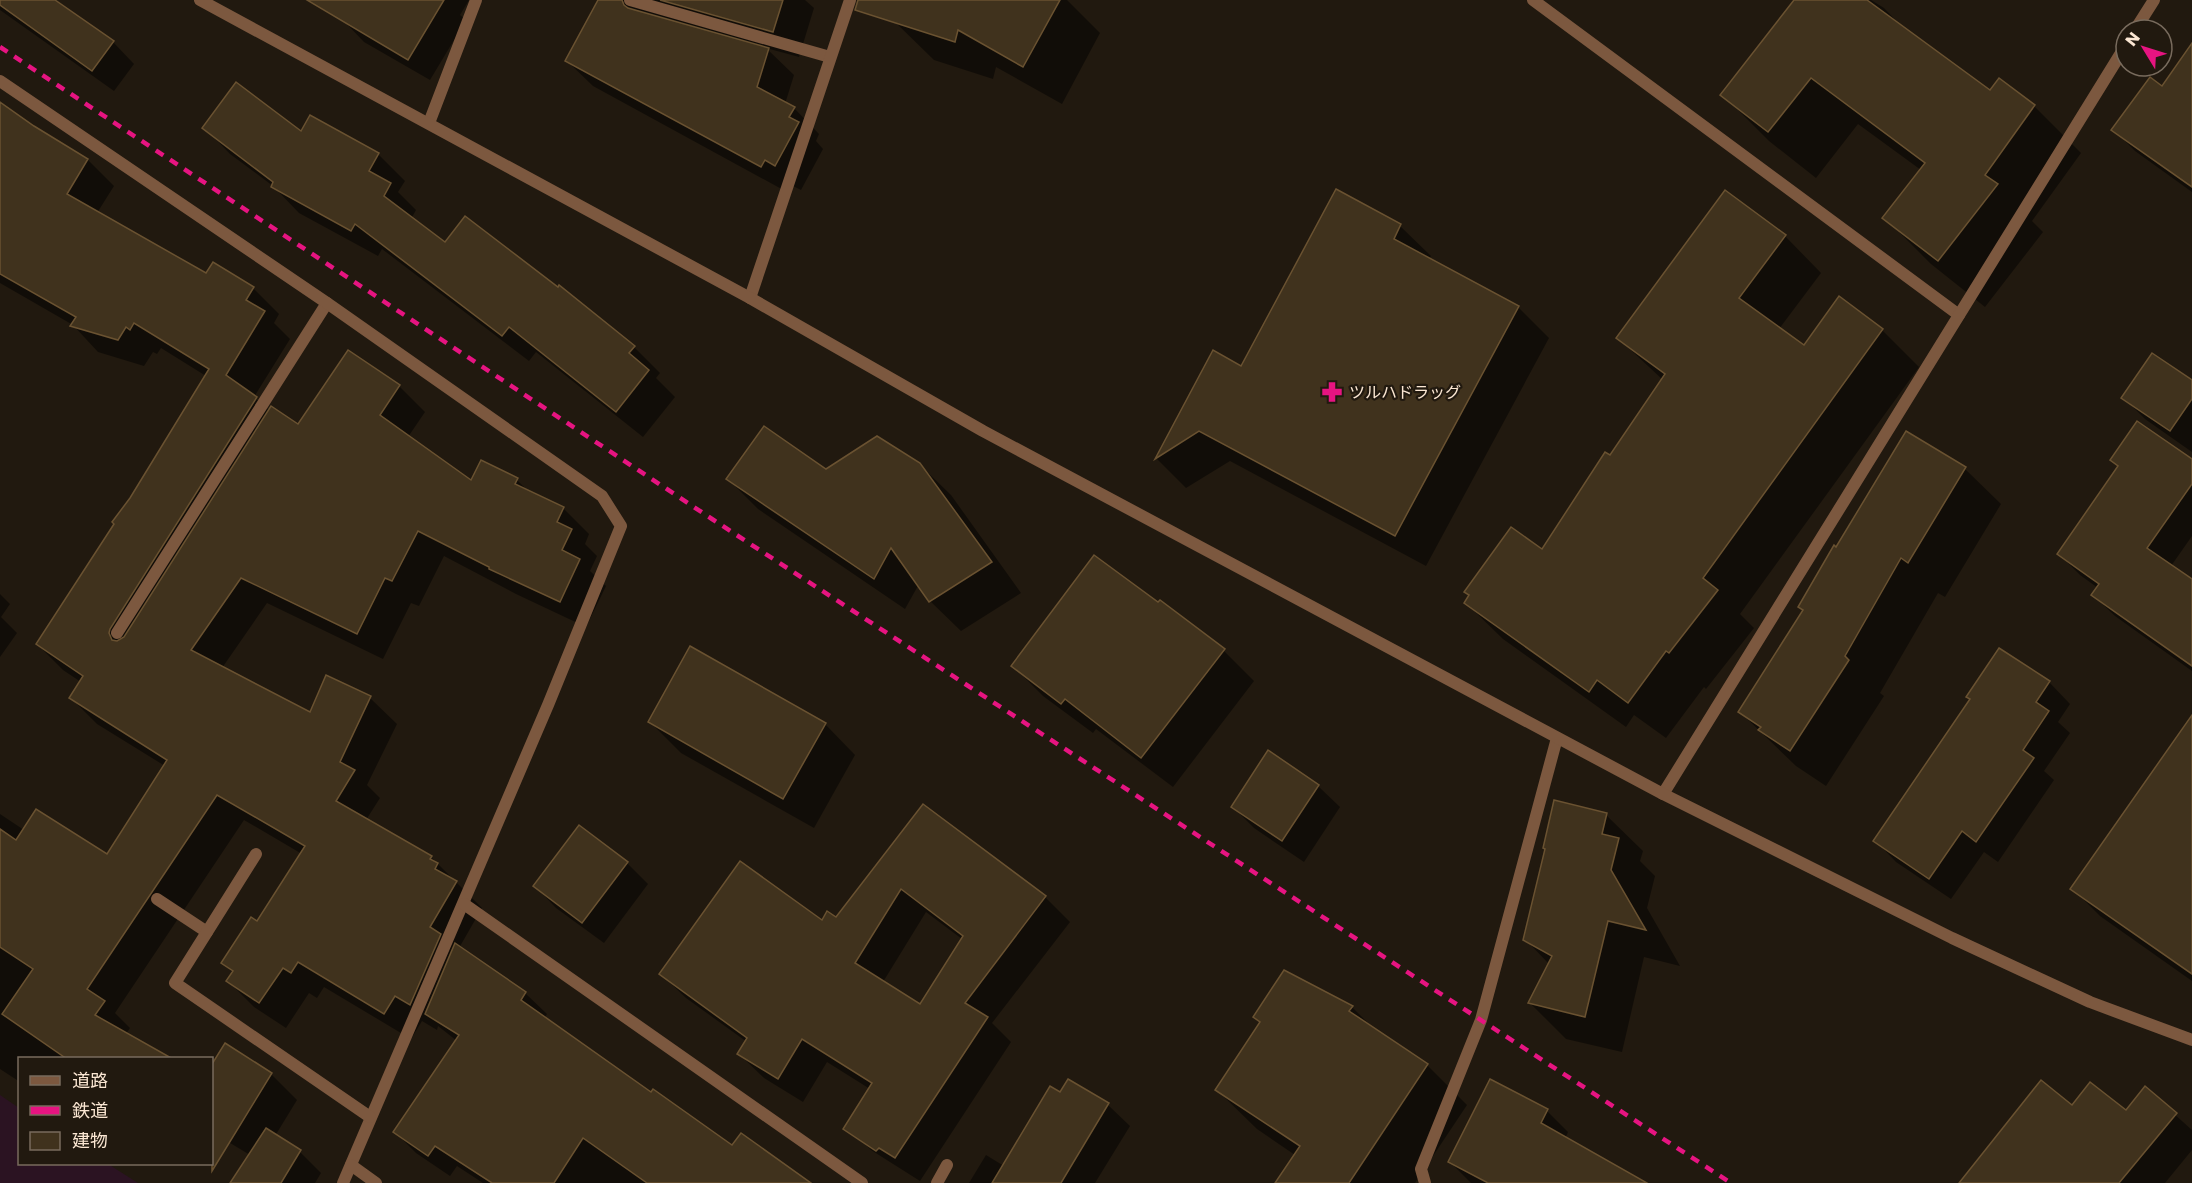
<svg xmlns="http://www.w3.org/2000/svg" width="2192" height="1183" font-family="Poppins,'Noto Sans JP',sans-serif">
<rect width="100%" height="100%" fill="#21190f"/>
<polygon fill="#2b1322" points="0,1095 19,1108 20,1164 108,1164 138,1183 0,1183"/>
<g fill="#0007" fill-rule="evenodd">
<polygon points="0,0 53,0 113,42 134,64 114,91 0,10"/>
<polygon points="355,0 469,0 460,15 466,20 430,80 364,42 343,20"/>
<polygon points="600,0 805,0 814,8 799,57 766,48 794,75 785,104 794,108 819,134 816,141 823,149 801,190 791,185 787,192 593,86 567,61"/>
<polygon points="902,0 1067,0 1100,33 1062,104 996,67 993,79 934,60 895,22"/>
<polygon points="1796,0 1871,0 1884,8 1906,31 1990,93 2034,106 2081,153 2032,221 2043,232 1985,307 1931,264 1884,217 1921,170 1858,124 1816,178 1769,141 1722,94"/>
<polygon points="2192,46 2192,192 2135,151 2113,129 2162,88"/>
<polygon points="0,104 34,128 88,160 114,186 97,213 207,275 253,288 279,314 274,323 290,339 254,397 270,411 298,426 399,386 425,412 408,437 472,483 517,480 529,492 563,508 589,534 585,544 597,556 590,571 606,586 586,627 516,594 444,556 419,606 411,603 383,659 267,603 222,668 310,714 327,677 370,698 397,724 367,785 380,798 366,820 431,857 482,908 459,948 525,993 547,1014 544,1019 652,1094 732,1147 802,1183 483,1183 457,1166 450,1176 416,1153 395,1132 457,1041 438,1026 437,1030 422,1021 411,1039 324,987 317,998 309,993 286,1028 254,1007 228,981 233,973 223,962 257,923 302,854 244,820 115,1013 130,1028 126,1034 170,1058 20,1058 20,1082 0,1069 0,814 24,830 107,856 165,766 97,724 71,698 81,682 63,670 37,644 131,499 206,376 161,348 157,354 153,352 144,366 98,352 73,325 0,283"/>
<polygon points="204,127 302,134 378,154 405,181 398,192 416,210 411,219 445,244 634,347 660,373 656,378 675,397 643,437 536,352 529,361 382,249 378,256 299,213 273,186 230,154"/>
<polygon points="1400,226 1431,256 1429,259 1518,307 1549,338 1426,566 1230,461 1186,488 1156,458 1214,352 1242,368"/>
<polygon points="1785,236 1821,273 1779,329 1804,347 1839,298 1882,330 1919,367 1740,614 1754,628 1706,689 1704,687 1666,738 1634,715 1626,727 1503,639 1466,603 1543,552 1663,380 1618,338"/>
<polygon points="2192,382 2192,452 2145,419 2123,397"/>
<polygon points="1906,433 1965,469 2001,504 1945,597 1938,593 1880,693 1884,696 1826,786 1796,766 1740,712 1804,611"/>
<polygon points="2112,460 2192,462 2192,536 2171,566 2192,581 2192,671 2115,616 2093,595 2098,588 2080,575 2059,554 2119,467"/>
<polygon points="919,464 951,495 1021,593 961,631 930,601 919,584 905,609 758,509 728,479"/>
<polygon points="0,594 10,604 1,617 17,633 0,657"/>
<polygon points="1160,602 1224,651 1254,681 1173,787 1096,729 1093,733 1043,696 1013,666 1158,605"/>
<polygon points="2049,682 2070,704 2058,722 2070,733 2044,771 2054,780 1998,862 1984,852 1951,899 1896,862 1875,840 1971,700"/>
<polygon points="2192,718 2192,981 2100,916 2072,888"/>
<polygon points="650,722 825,724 855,755 814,828 681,753"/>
<polygon points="1318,786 1340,807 1304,862 1254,828 1233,807"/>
<path d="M923 806 1045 897 1070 922 992 1023 1011 1042 920 1181 871 1150 847 1126 870 1089 827 1062 803 1102 764 1078 739 1054 747 1042 686 998 661 974 836 919ZM926 912 962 939 921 1006 883 982Z"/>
<polygon points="1606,815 1643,851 1640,861 1655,876 1647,908 1680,966 1644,957 1622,1052 1566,1039 1530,1003 1549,964 1525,939"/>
<polygon points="627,863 648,884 604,943 556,908 535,886"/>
<polygon points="1352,1007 1376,1031 1427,1065 1467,1105 1415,1183 1276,1183 1295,1155 1257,1129 1217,1090"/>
<polygon points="225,1045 271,1074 297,1100 275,1136 300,1152 321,1173 315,1183 232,1183 250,1155 212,1132 212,1067"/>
<polygon points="1068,1081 1108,1105 1130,1126 1095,1183 969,1183 986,1155 1004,1166"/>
<polygon points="2145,1088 2192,1130 2192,1150 2165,1183 1976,1183 2072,1107 2126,1112"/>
<polygon points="1547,1111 1568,1132 1565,1139 1632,1183 1471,1183 1449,1161"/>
</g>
<g fill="#40321d" stroke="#6a5231" stroke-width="1.5" fill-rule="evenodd">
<polygon points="0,0 55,0 114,41 92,71 0,5"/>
<polygon points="307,0 444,0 408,60"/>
<polygon points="598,0 622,0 624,5 628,8 769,48 757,87 795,107 789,117 799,122 775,166 765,160 761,167 565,61"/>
<polygon points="660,0 783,0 773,32"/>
<polygon points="858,0 1060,0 1023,67 958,30 955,42 855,10"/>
<polygon points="1794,0 1867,0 1990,90 1999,78 2035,105 1985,175 1998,184 1938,261 1882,218 1925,163 1811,78 1768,132 1720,95"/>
<polygon points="2192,43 2192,187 2111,130 2150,77 2162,86"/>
<polygon points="236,82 301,131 310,115 379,153 369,171 391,183 384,196 445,242 465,216 558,287 559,285 635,346 629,353 649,370 616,412 509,327 502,336 355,224 351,231 271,187 273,182 202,128"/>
<polygon points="0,102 34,126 88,159 67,194 206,273 213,262 254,287 246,300 265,311 226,375 257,397 110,629 109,633 112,640 117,641 124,637 271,406 298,424 348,350 400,385 380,415 471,480 481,460 518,478 515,484 564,507 557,522 572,529 562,550 580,559 560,602 489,569 489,567 418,531 392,581 385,578 357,634 241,578 191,650 310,712 326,675 371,696 340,762 355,770 336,801 432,856 430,859 438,863 435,869 457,881 430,927 441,934 410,1005 395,996 384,1014 298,962 291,973 283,968 259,1003 226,981 233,971 221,963 251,917 257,921 305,846 217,795 87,989 105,1001 95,1015 173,1059 67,1059 2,1014 33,969 0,947 0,829 16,840 36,809 107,854 167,760 69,698 83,676 36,644 114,524 112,522 130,498 209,369 134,323 130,330 126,327 118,340 70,326 76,317 0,274"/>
<polygon points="1336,189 1401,224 1394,239 1519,306 1395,536 1199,431 1155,459 1213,350 1241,366"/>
<polygon points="1725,190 1786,235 1739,298 1804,345 1839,296 1883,329 1703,578 1718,590 1669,653 1666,651 1628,703 1597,680 1589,692 1464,603 1469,595 1464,592 1511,527 1542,549 1605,452 1610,455 1665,374 1616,338"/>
<polygon points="2152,353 2192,380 2192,399 2170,431 2121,398"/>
<polygon points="2137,421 2192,459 2192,484 2147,548 2192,579 2192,666 2091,595 2099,584 2057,554 2118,466 2110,460"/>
<polygon points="764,426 826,469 877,436 920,463 992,562 929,602 891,548 874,579 726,479"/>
<polygon points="1906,431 1966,467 1908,563 1901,558 1845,656 1849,660 1790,751 1758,730 1761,727 1738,712 1803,610 1798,607 1834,545 1836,547"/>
<polygon points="1094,555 1158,602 1160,600 1225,649 1141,758 1065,699 1061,704 1011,666"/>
<polygon points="690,646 826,723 783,799 648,722"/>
<polygon points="1999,648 2050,681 2036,702 2049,711 2023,750 2034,758 1976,842 1962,831 1929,879 1873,841 1970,699 1966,697"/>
<polygon points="2192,715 2192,974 2070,889"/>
<polygon points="1268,750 1319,785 1282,841 1231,807"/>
<polygon points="1554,800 1607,813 1602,834 1619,838 1611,870 1646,930 1608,921 1585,1017 1528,1003 1552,956 1523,940 1545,849 1543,848"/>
<path d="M923 804 1046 896 965 1003 988 1017 895 1158 879 1148 876 1151 843 1129 872 1083 802 1039 778 1079 737 1054 747 1038 659 974 740 861 822 920 827 911 836 917ZM901 889 963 936 920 1004 855 963Z"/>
<polygon points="579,825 628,862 582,923 533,886"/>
<polygon points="455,943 526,992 521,1000 651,1092 653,1089 732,1145 741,1133 811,1183 647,1183 583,1138 554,1183 492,1183 435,1146 428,1156 393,1132 459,1035 425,1014"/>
<polygon points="1284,970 1353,1006 1349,1011 1428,1064 1349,1183 1275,1183 1300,1146 1215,1090 1260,1022 1253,1017"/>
<polygon points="225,1043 272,1073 212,1171 212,1064"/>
<polygon points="1068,1079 1109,1103 1061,1183 992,1183 1050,1086 1060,1092"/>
<polygon points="1490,1079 1548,1109 1541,1123 1647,1183 1488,1183 1448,1162"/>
<polygon points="2041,1080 2072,1105 2090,1082 2126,1110 2145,1086 2177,1113 2119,1183 1959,1183"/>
<polygon points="266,1128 301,1150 281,1183 230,1183"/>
</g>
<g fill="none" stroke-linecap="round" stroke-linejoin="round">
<g stroke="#7c583f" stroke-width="12">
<polyline points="630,0 830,57"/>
<polyline points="1533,0 1959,315"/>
<polyline points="429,123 476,0"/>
<polyline points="117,633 327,303"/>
<polyline points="157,899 207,932"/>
<polyline points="937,1183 947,1165"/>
</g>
<g stroke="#7c583f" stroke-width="12">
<polyline points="2135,30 2154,0"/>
<polyline points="0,81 327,303 602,496 621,526 548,705 343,1183"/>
<polyline points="750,298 850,0"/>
<polyline points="1663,794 2126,45"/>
<polyline points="256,854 175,983 370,1117"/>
<polyline points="464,904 862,1183"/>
<polyline points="351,1165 376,1183"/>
<polyline points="1425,1183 1421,1169 1481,1020 1557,738"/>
</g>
<polyline stroke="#7c583f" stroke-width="12" points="200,0 750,298 983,431 1663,794 1952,938 2090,1002 2192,1040"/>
<polyline stroke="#e61481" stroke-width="4.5" stroke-dasharray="9 8" stroke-linecap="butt" points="0,47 712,519 1731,1183"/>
</g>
<defs>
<g id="pharmacy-bare" transform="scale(1.62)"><path d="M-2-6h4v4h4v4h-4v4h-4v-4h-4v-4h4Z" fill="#e61481" stroke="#21190f" stroke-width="2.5" paint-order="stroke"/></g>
</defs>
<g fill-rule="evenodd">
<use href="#pharmacy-bare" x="1332" y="392"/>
</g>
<g text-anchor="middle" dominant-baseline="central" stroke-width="4.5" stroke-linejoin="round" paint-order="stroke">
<g font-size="16" fill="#fbe7d3" stroke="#21190f" text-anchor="start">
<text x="1349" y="392">ツルハドラッグ</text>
</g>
</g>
<rect x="18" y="1057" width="195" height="108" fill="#21190f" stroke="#786b5d" stroke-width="1.5"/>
<rect x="30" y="1076" width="30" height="9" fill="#7c583f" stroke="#786b5d" stroke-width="1.5"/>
<text x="72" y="1087" font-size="18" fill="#fbe7d3">道路</text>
<rect x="30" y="1106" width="30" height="9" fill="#e61481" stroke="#786b5d" stroke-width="1.5"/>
<text x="72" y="1117" font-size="18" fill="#fbe7d3">鉄道</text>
<rect x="30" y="1132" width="30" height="18" fill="#40321d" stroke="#786b5d" stroke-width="1.5"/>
<text x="72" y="1147" font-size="18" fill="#fbe7d3">建物</text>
<g transform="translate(2144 48) rotate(308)"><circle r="28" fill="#21190f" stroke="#786b5d" stroke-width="1.5"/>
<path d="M0-4.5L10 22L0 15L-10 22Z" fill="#e61481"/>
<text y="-9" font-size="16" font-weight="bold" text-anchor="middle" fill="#fbe7d3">N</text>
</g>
</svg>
